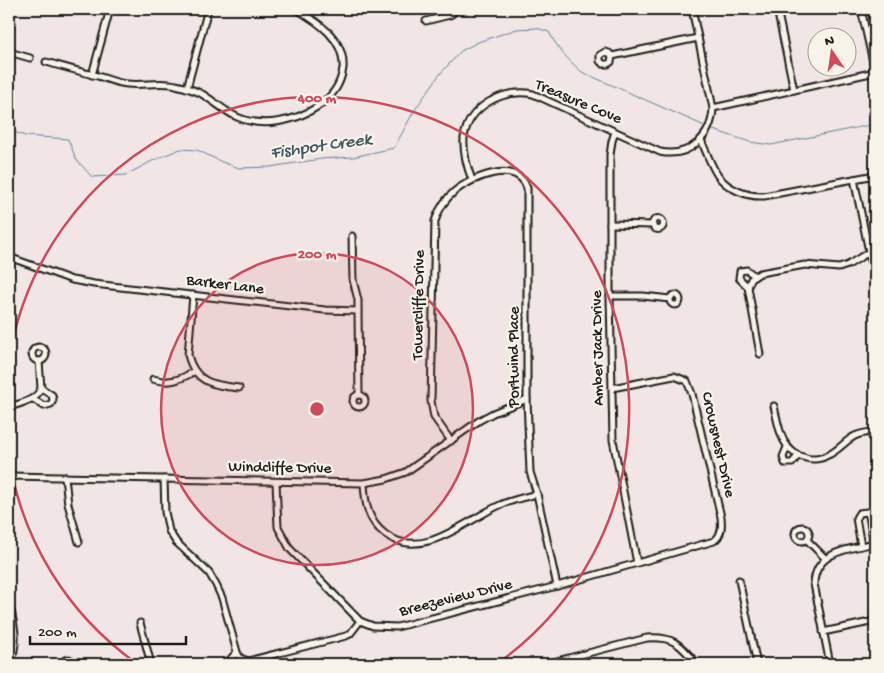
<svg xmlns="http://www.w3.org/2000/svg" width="884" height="673" font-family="'Gochi Hand',sans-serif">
<rect width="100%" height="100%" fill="#f1e6e5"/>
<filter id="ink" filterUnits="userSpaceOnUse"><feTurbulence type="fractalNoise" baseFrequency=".02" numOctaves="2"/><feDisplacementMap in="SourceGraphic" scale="10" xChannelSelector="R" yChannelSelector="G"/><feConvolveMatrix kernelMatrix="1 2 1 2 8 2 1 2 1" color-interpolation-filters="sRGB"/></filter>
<g filter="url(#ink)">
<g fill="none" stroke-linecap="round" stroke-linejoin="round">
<g stroke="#5c8396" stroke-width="1">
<polyline points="710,129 750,142 771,145 875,124"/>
<path d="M9 130 25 136 68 139 76 159 92 177 126 175 152 161 180 149 197 150 222 162 239 168 270 167 321 159 353 157 394 148 414 111 440 74 461 51 478 42 517 29 537 28 549 32C557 48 568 60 582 72L707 127"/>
</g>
<g stroke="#1c1c1c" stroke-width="9">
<g id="street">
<polyline points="777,9 794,90"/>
<polyline points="861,9 875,71"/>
<polyline points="306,15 310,9"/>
<polyline points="426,21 450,15 453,13 454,9"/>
<polyline points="9,52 30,58"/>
<polyline points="612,56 611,62 608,64 603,64 600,61 600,55 605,52 609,53 612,56 698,38"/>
<path d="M46 62C64 67 81 72 98 76 107 79 117 83 127 84 144 86 160 81 176 85 185 87 194 90 202 94 214 101 224 111 237 117 262 128 294 122 317 107 331 98 341 85 343 68 345 39 318 22 296 9"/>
<polyline points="92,75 110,9"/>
<polyline points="187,88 208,9"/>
<polyline points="713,108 875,72"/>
<polyline points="615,132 612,141 610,155 610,296 613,440 637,563"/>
<path d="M701 140C706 151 711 166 718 176 728 189 747 197 764 196L875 175"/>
<polyline points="854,179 875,281"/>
<path d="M472 180C467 167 463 153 464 138 468 106 504 88 533 94L660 152C689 158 712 137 713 108L692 9"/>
<circle cx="658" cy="224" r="5.5"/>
<polyline points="610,224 653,225"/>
<polyline points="352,236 353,280 358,300 358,311"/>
<polyline points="9,257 72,280 94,284 325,310 358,311 359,395"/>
<polyline points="748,287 751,279 760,273 805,265 839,268 848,265 869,252 875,251"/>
<polyline points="748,287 760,354"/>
<polyline points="748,287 739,278 740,271 747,270 755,276"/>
<circle cx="675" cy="300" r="5"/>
<path d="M193 295 188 355C195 383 213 385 239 388"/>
<polyline points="610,296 643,296 670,299"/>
<circle cx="39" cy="354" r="7"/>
<path d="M153 379C169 384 180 380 195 371"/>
<circle cx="359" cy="401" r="6"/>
<polyline points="33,399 44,406 51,404 53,400 52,395 41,388"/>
<path d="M774 406C779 428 781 452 806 458 813 460 822 459 828 455 838 451 844 442 853 437 859 433 868 433 875 431"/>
<path d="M9 407C21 403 36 401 41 388L39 361"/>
<path d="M451 441 434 417 431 401 435 221C439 209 445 199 455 191 471 178 517 158 527 188V399L530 472 537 494 557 586"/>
<polyline points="787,447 783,457 785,463 792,463 798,456"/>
<polyline points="9,476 364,483 386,479 406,472 480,420 493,413 527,399"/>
<polyline points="65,477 68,504 79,542"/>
<polyline points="164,479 165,512 169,531 176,542 209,573 216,585 222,598 237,652 240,658 248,661 346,636 350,634 360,621"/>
<path d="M276 482 278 527 290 549 360 621 373 626 397 627 557 586 714 541C722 535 722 527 721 517L692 394 687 381 674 376 612 388"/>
<path d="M364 483C365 504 368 521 385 534 422 562 466 520 500 505 512 500 525 497 537 494"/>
<circle cx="802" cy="534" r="7"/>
<polyline points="807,540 825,558"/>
<polyline points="861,546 856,518 859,513 867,512 869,516 874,544"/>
<polyline points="739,580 757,664"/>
<path d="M9 602C14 624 20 644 9 664"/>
<polyline points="140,623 151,664"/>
<polyline points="823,632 875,621"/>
<polyline points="62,664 65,660 69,659 73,661 75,664"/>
<polyline points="226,664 237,652"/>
<path d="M545 664 647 638C674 636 681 645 697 664"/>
<path d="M830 664 814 584C815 551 849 549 875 543"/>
</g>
</g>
<use href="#street" stroke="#f7f3e8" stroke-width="5"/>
</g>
</g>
<circle cx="317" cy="409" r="156" fill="#d1495b" fill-opacity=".12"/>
<g fill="none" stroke="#d1495b" stroke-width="2.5">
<circle cx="317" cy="409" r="156"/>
<path d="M136 663A312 312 0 0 1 9 458M9 360A312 312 0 1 1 498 663"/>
</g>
<g text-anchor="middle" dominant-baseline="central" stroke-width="4.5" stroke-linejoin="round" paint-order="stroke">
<g font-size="16" fill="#1c1c1c" stroke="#f7f3e8">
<text transform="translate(578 103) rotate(23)">Treasure Cove</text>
<text transform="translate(225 286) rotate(7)">Barker Lane</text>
<text transform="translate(420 305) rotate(-89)">Towercliffe Drive</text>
<text transform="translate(599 348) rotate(-91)">Amber Jack Drive</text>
<text transform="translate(515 357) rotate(-90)">Portwind Place</text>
<text transform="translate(717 445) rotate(77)">Crowsnest Drive</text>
<text transform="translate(280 469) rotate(1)">Windcliffe Drive</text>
<text transform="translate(456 599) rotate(-14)">Breezeview Drive</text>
</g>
<g font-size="18" font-style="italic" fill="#415863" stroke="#f7f3e8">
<text transform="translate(321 147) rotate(-8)">Fishpot Creek</text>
</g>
</g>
<circle cx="317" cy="409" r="8" fill="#d1495b" stroke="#f7f3e8" stroke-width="2.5"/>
<g font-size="15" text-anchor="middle" font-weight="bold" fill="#d1495b" stroke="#f7f3e8" stroke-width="4.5" stroke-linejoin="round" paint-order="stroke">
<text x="317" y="102">400 m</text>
<text x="317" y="258">200 m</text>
</g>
<rect width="884" height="673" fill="none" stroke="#f7f3e8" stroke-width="30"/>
<rect x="15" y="15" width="854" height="643" fill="none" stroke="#1c1c1c" stroke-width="2" filter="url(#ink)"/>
<g transform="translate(832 52) rotate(347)"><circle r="24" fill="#f7f3e8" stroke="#9f9d96"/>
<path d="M0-4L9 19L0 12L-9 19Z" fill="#d1495b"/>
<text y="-8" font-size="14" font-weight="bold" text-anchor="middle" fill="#1c1c1c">N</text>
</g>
<path d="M30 636v8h156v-8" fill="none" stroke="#1c1c1c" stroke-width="2.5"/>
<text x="38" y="636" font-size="15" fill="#1c1c1c" stroke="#f7f3e8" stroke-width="4" paint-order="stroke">200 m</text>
</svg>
